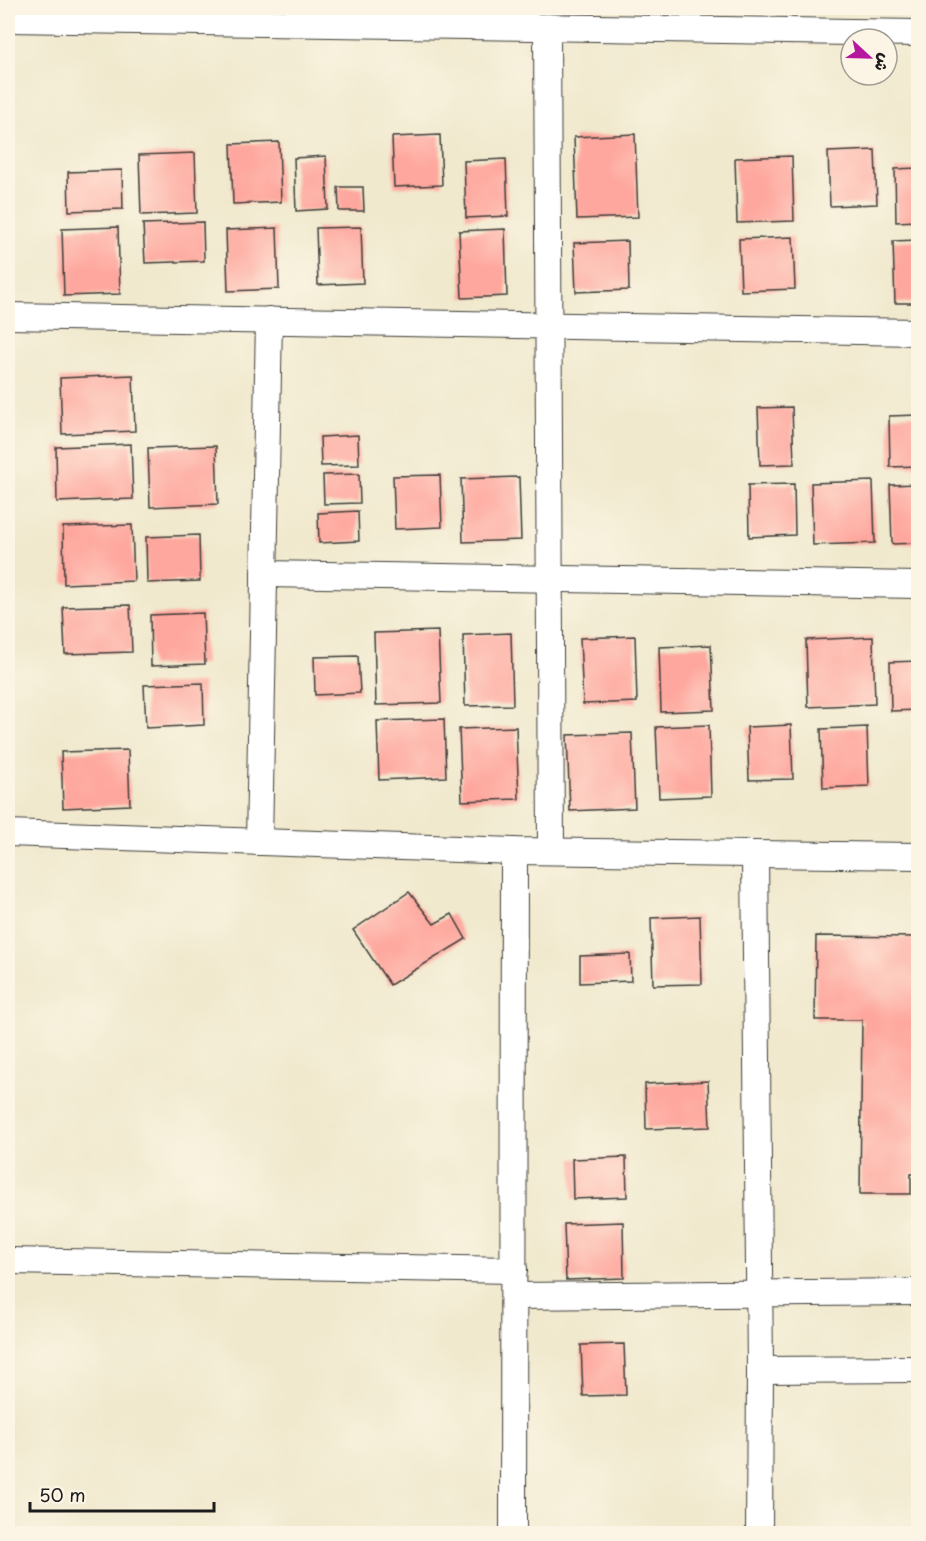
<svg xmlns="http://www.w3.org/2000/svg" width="926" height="1541" font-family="'Playpen Sans','Playpen Sans Arabic',sans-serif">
<rect width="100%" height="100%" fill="#fcf5e5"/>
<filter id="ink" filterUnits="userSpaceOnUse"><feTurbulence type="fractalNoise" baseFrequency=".0167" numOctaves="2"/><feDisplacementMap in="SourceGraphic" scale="12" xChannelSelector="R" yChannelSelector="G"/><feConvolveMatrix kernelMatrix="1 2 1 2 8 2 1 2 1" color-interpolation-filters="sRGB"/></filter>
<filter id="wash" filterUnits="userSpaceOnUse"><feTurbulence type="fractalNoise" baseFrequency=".008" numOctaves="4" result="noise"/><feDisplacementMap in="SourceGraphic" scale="24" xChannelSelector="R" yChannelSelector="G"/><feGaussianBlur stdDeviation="1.35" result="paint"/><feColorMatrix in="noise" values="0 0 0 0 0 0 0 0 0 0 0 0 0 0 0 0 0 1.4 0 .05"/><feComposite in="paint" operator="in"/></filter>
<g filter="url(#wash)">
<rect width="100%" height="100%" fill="#f0e9ce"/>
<g id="blocks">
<g fill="#fea79e">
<polygon points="635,134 638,217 577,219 574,137"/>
<polygon points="440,135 442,185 394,187 392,137"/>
<polygon points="279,142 281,202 233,204 231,144"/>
<polygon points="875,150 877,204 830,206 828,152"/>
<polygon points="195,153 197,213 141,215 139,155"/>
<polygon points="326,156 328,209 296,211 294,158"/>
<polygon points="792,156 794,221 737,223 735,158"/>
<polygon points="506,159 508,216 466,218 464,161"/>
<polygon points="918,168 918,221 896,222 895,169"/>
<polygon points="122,170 123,209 69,211 68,172"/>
<polygon points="338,187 363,187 364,211 339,211"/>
<polygon points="203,222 204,261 145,263 143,224"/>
<polygon points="118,227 120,294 64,296 62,229"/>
<polygon points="361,227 363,283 318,285 316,228"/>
<polygon points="277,228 279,289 228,291 226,230"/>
<polygon points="505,229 507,296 462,298 459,231"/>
<polygon points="793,237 795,289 741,291 739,239"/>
<polygon points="918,240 918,303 895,303 893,241"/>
<polygon points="628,241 629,290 576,292 574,243"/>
<polygon points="133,375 135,431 62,434 60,378"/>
<polygon points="792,407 794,464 760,465 758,408"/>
<polygon points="918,415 918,466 890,467 889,416"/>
<polygon points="358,435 359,465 321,466 320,437"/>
<polygon points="131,444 133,499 57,502 56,447"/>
<polygon points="216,446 218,504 150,507 148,448"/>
<polygon points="359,474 360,503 324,504 323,475"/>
<polygon points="440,475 442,527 395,529 393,476"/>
<polygon points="519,477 521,540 463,542 461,479"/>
<polygon points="873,481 875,543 813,545 811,483"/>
<polygon points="794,484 795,535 749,537 748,485"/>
<polygon points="918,484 918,543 892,544 890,485"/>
<polygon points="358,511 359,541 319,543 318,513"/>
<polygon points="132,525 134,581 64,584 63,527"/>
<polygon points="199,535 200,581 147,583 146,537"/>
<polygon points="130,605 132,652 65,654 63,607"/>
<polygon points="203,613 205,664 151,666 150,615"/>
<polygon points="438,631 441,703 376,705 374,633"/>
<polygon points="511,633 513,705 465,706 463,635"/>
<polygon points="635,636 637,702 583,704 580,638"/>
<polygon points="873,637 875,704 808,707 806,640"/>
<polygon points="711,645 714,710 661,712 659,647"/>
<polygon points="358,656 360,693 315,695 314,657"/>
<polygon points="918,661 918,710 891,711 890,662"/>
<polygon points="203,683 204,725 146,728 144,685"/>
<polygon points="444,719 446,777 379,780 377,721"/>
<polygon points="709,725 711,796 659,798 656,727"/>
<polygon points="791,725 793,779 749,780 747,727"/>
<polygon points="516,727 519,799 462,801 459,729"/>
<polygon points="867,727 869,786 823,788 821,729"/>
<polygon points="632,733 635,808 570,811 567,735"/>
<polygon points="128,750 130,805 63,808 61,752"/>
<polygon points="409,892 434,924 452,914 466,939 390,985 353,930"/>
<polygon points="700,916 702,984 653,985 651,918"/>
<polygon points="816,936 918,937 918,1174 911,1174 911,1194 860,1194 862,1020 815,1020"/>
<polygon points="630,954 631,981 580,983 580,956"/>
<polygon points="708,1081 710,1127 646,1129 645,1084"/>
<polygon points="626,1157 627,1197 573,1199 572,1159"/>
<polygon points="623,1222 624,1278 566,1280 564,1224"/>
<polygon points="624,1344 626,1395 583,1396 581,1345"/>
</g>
</g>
</g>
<g filter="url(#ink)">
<use href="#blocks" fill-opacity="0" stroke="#3c3b37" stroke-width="1.5"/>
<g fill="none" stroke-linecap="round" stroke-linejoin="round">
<g stroke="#3c3b37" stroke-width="28">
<g id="street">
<polyline points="8,19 918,33"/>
<polyline points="547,27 551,851"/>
<polyline points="8,316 918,332"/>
<polyline points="264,574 918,585"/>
<polyline points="8,833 514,851 918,856"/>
<polyline points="259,842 269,320"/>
<polyline points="755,854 760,1370 759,1534"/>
<polyline points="8,1261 514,1270"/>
<polyline points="514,1296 918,1292"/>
<polyline points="760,1370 918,1369"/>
<polyline points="513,1534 514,851"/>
</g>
</g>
<use href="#street" stroke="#fff" stroke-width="26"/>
</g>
</g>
<rect width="926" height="1541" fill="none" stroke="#fcf5e5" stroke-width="30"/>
<g transform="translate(869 57) rotate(112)"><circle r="28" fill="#fcf5e5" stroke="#a29e95" stroke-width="1.5"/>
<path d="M0-4.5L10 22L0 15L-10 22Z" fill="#b5179e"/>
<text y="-9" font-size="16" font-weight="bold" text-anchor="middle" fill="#1c1c1c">ش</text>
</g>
<path d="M30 1502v9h184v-9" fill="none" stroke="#1c1c1c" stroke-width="3"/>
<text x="39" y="1502" font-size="18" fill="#1c1c1c" stroke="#fcf5e5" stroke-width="4.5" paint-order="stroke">50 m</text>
</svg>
